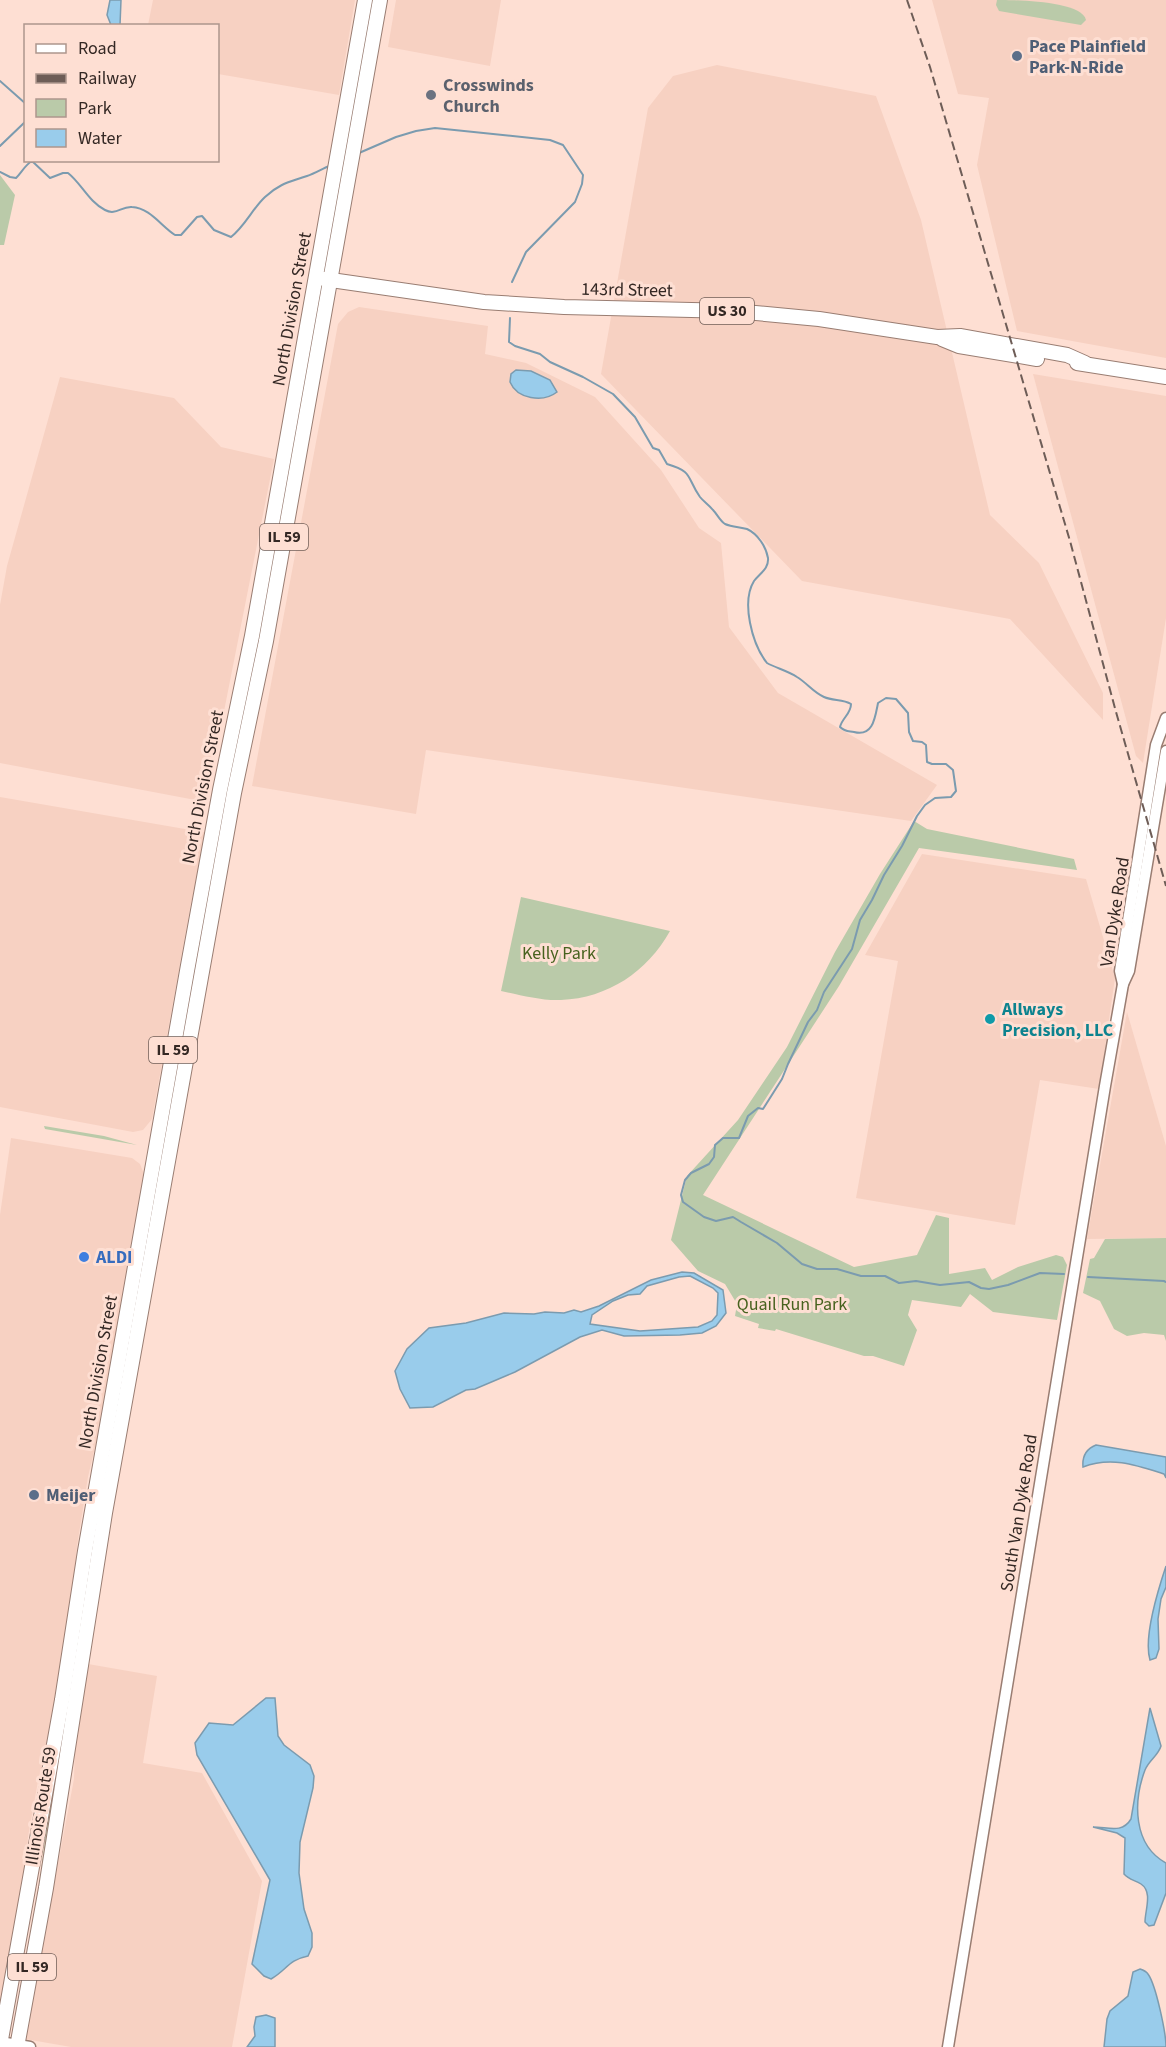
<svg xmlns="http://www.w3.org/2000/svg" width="1166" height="2047" font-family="'Source Sans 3',sans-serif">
<rect width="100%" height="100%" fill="#fedfd3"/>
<g fill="#f7d1c2">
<polygon points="153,0 355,0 339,95 218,74 218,26 148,25"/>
<polygon points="396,0 501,0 490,66 388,47"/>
<polygon points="932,0 1166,0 1166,358 1017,331 977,165 989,98 958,94"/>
<polygon points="717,65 876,96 921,220 990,515 1039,563 1103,693 1103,720 1010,619 802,581 601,374 648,108 673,76"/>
<polygon points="359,307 488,326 485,354 526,363 595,397 661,470 699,528 721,543 729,627 778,693 937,785 911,821 426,750 416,814 252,786 338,324 348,312"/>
<polygon points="1033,374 1166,396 1166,618 1143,763 1136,756"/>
<polygon points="60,377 174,398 221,447 274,459 206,802 0,763 0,605 7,566"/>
<polygon points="0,797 208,833 191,903 152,1119 143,1130 133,1132 0,1107"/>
<polygon points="922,854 1086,879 1115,978 1099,1089 1040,1080 1015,1225 856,1198 898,961 865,955"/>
<polygon points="1127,1012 1166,1146 1166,1238 1087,1239"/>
<polygon points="11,1138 132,1158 140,1164 146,1179 105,1404 88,1477 77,1546 72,1610 57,1703 38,1781 28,1837 25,1876 0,2009 0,1215"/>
<polygon points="88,1664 157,1676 143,1763 202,1773 262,1881 232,2047 71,2047 25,2039 74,1779 75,1740"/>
</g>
<g fill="#bacaa9">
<path d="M997 0C1015 0 1082 1 1086 20L1081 25 999 11 996 5Z"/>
<polygon points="0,175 15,195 4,245 0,245"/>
<polygon points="914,821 927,829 1074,859 1077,870 919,848 839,986 703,1195 854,1267 917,1255 936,1215 949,1218 949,1274 985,1268 992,1280 1018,1267 1056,1255 1063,1257 1067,1265 1057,1320 993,1312 970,1294 961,1307 912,1300 908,1315 917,1330 904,1366 873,1356 864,1356 776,1329 775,1331 758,1328 759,1324 735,1316 737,1304 725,1284 698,1271 671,1240 687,1176 738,1120 787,1047 835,952 880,874"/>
<path d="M521 897 670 931C647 972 608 998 561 1000 542 1001 520 995 501 991Z"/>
<polygon points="44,1126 104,1136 137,1145 45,1129"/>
<polygon points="1166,1238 1166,1341 1164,1335 1144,1333 1127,1336 1114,1329 1100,1301 1083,1293 1090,1259 1094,1258 1105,1239"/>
<polygon points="58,1758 62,1764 36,1909 51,1794"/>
</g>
<g fill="#99cceb" stroke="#7b9baf" stroke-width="1.5" fill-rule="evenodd">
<polygon points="110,0 121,0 120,25 111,25 107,15"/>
<path d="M516 370 531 371 550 380 557 392C543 403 517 399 510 382L511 374Z"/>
<path d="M682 1272 694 1273 723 1290 726 1313 716 1326 702 1333 680 1335 624 1336 602 1330 580 1337 515 1372 475 1389 466 1390 433 1407 410 1408 400 1389 395 1371 407 1349 429 1328 466 1323 504 1313 534 1314 545 1312 564 1313 574 1310 581 1312 599 1306 651 1280ZM690 1276 713 1288 718 1293 717 1315 712 1321 698 1327 640 1331 590 1324 592 1315 613 1301 628 1295 640 1294 647 1286 679 1277Z"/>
<path d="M1096 1445 1166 1457V1478L1164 1474C1136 1465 1111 1456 1083 1467 1082 1456 1086 1449 1096 1445Z"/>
<path d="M1166 1566V1587L1161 1599 1158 1619 1159 1649 1156 1658 1150 1660C1143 1637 1158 1590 1166 1566Z"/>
<path d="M266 1698H275L278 1736 284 1745 310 1765 314 1776 313 1788 300 1842 299 1873 304 1909 312 1933V1947L308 1956C288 1960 287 1970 271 1979L264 1976 252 1964 270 1880 197 1755 195 1743 209 1723 233 1725Z"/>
<path d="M1150 1708 1161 1746C1158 1756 1149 1760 1145 1770 1133 1802 1133 1845 1166 1863V1893L1154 1925 1149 1926 1145 1922C1145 1910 1153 1892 1141 1884 1135 1880 1129 1880 1124 1874L1125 1838 1117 1833 1093 1827C1108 1827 1122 1834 1131 1819Z"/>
<path d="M1140 1969C1143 1970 1146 1971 1148 1974 1156 1985 1166 2033 1166 2047H1104L1107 2019 1110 2011 1128 1996 1133 1972Z"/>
<polygon points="266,2015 275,2018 275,2047 247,2047 255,2036 254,2027 256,2017"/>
</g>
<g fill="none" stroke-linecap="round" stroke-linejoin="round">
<g stroke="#7b9baf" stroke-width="2">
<polyline points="0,81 26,104"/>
<polyline points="0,146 26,121"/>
<polyline points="359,153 396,137 416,131 435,128 550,140 563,145 583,175 582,184 575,202 526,252 512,282"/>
<path d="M0 172 10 177 16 178C22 172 25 165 32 161L50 178 63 173H68C81 183 89 202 105 210 116 216 121 206 132 207 150 208 161 226 175 235H181L197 217 202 216 214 230 231 237C245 226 253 208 265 197 280 183 290 182 307 176 314 174 322 169 329 166"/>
<path d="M510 318 509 342 515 346 540 354 550 362 583 377 613 394 635 417 653 448 659 450 667 464C694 472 686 477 700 497 704 502 709 505 713 510 717 514 720 521 725 524 732 527 740 527 747 529 758 534 766 547 768 558 769 569 760 573 754 581 741 602 752 644 767 663 776 668 788 671 797 677 807 683 813 692 824 697 833 701 843 699 851 704 851 714 842 718 840 727 845 732 848 731 854 732 873 737 875 718 878 703L886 698 896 699 908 713 909 732 913 741 922 742 926 745 927 762 932 764H946L953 770 956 791 951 797 935 798 925 805 917 816 902 846 884 875 872 900 860 920 852 949 824 992 817 1010 808 1022 788 1064 782 1079 763 1109 758 1108 748 1116 739 1138H723L715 1145 714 1157 709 1164 691 1173 685 1180 681 1195 683 1202 704 1217 716 1221 733 1217 741 1222 777 1243 802 1264 817 1269H837L861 1276H885L899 1283 916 1281 940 1285 969 1282 981 1288 989 1289 1008 1285 1040 1273 1064 1274"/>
<polyline points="1088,1277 1164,1281 1166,1282"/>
</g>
<g stroke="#997d72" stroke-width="13">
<g id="minor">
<polyline points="1123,984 1120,971 1156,745 1166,718"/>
<polyline points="0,2042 30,2047"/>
<polyline points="948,2047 1105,1086 1123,984 1129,971 1166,751"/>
</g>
</g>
<g stroke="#997d72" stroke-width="16">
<g id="major">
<polyline points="324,279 484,302 564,307 734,311 819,319 937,337 960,336 1067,355 1085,363"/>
<polyline points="942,339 959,346 1037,359"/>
<polyline points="1077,363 1166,377"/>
<polyline points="0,2045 62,1700 85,1551 187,971 220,790 252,636 365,0"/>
<polyline points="17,2047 46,1888 105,1513 234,793 266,641 380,0"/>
</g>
</g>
<use href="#minor" stroke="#fff" stroke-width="10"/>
<use href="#major" stroke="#fff" stroke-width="14"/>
<polyline stroke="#6e5d57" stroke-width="2" stroke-dasharray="9 4.5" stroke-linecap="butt" points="907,0 930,67 1070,541 1116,712 1166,886"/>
</g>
<g fill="#5c6f8a" stroke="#fedfd3" stroke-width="2">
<circle cx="1017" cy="56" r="6"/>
<circle cx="34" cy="1495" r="6"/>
</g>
<circle fill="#6b7280" stroke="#fedfd3" stroke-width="2" cx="431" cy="95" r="6"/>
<circle fill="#0f9aa8" stroke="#fedfd3" stroke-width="2" cx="990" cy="1019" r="6"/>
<circle fill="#3f7fe0" stroke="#fedfd3" stroke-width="2" cx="84" cy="1257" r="6"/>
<g text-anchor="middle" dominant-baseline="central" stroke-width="6" stroke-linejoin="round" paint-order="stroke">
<g fill="#fedfd3" stroke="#715f58" stroke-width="1.5">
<rect x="700" y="298" width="54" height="26" rx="4.5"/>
<rect x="260" y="524" width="48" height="26" rx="4.5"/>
<rect x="149" y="1037" width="48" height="26" rx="4.5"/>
<rect x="8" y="1954" width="48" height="26" rx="4.5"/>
</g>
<g font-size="16" font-weight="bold" fill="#342824">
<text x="727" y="311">US 30</text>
<text x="284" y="537">IL 59</text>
<text x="173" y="1050">IL 59</text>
<text x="32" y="1967">IL 59</text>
</g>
<g font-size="18" font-weight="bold" fill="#4e5e75" stroke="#fedfd3" text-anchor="start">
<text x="1029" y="46">Pace Plainfield<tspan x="1029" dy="21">Park-N-Ride</tspan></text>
<text x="46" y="1495">Meijer</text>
</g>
<g font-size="18" font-weight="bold" fill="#5b616d" stroke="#fedfd3" text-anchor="start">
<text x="443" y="85">Crosswinds<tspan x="443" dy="21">Church</tspan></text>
</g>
<g font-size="18" fill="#342824" stroke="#fedfd3">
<text transform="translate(627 290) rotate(1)">143rd Street</text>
<text transform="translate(292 309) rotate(-80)">North Division Street</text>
<text transform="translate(203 787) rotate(-79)">North Division Street</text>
<text transform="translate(1115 912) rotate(-81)">Van Dyke Road</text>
<text transform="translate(98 1372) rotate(-80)">North Division Street</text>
<text transform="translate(1019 1513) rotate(-81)">South Van Dyke Road</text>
<text transform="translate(41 1806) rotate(-81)">Illinois Route 59</text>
</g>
<g font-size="18" fill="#47621e" stroke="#fedfd3">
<text x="559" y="953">Kelly Park</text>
<text x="792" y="1304">Quail Run Park</text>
</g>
<g font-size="18" font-weight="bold" fill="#0d838f" stroke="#fedfd3" text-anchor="start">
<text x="1002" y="1009">Allways<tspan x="1002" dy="21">Precision, LLC</tspan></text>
</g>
<g font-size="18" font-weight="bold" fill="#366cbe" stroke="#fedfd3" text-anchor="start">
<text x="96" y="1257">ALDI</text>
</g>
</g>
<rect x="24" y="24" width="195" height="138" fill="#fedfd3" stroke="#ad968d" stroke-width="1.5"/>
<rect x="36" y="44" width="30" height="9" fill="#ffffff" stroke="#ad968d" stroke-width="1.5"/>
<text x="78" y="54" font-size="18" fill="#342824">Road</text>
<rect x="36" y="74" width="30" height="9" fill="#6e5d57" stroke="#ad968d" stroke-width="1.5"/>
<text x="78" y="84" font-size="18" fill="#342824">Railway</text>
<rect x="36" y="99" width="30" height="18" fill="#bacaa9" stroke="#ad968d" stroke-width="1.5"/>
<text x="78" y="114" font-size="18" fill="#342824">Park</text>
<rect x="36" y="129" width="30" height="18" fill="#99cceb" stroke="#ad968d" stroke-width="1.5"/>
<text x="78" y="144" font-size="18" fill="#342824">Water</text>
</svg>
